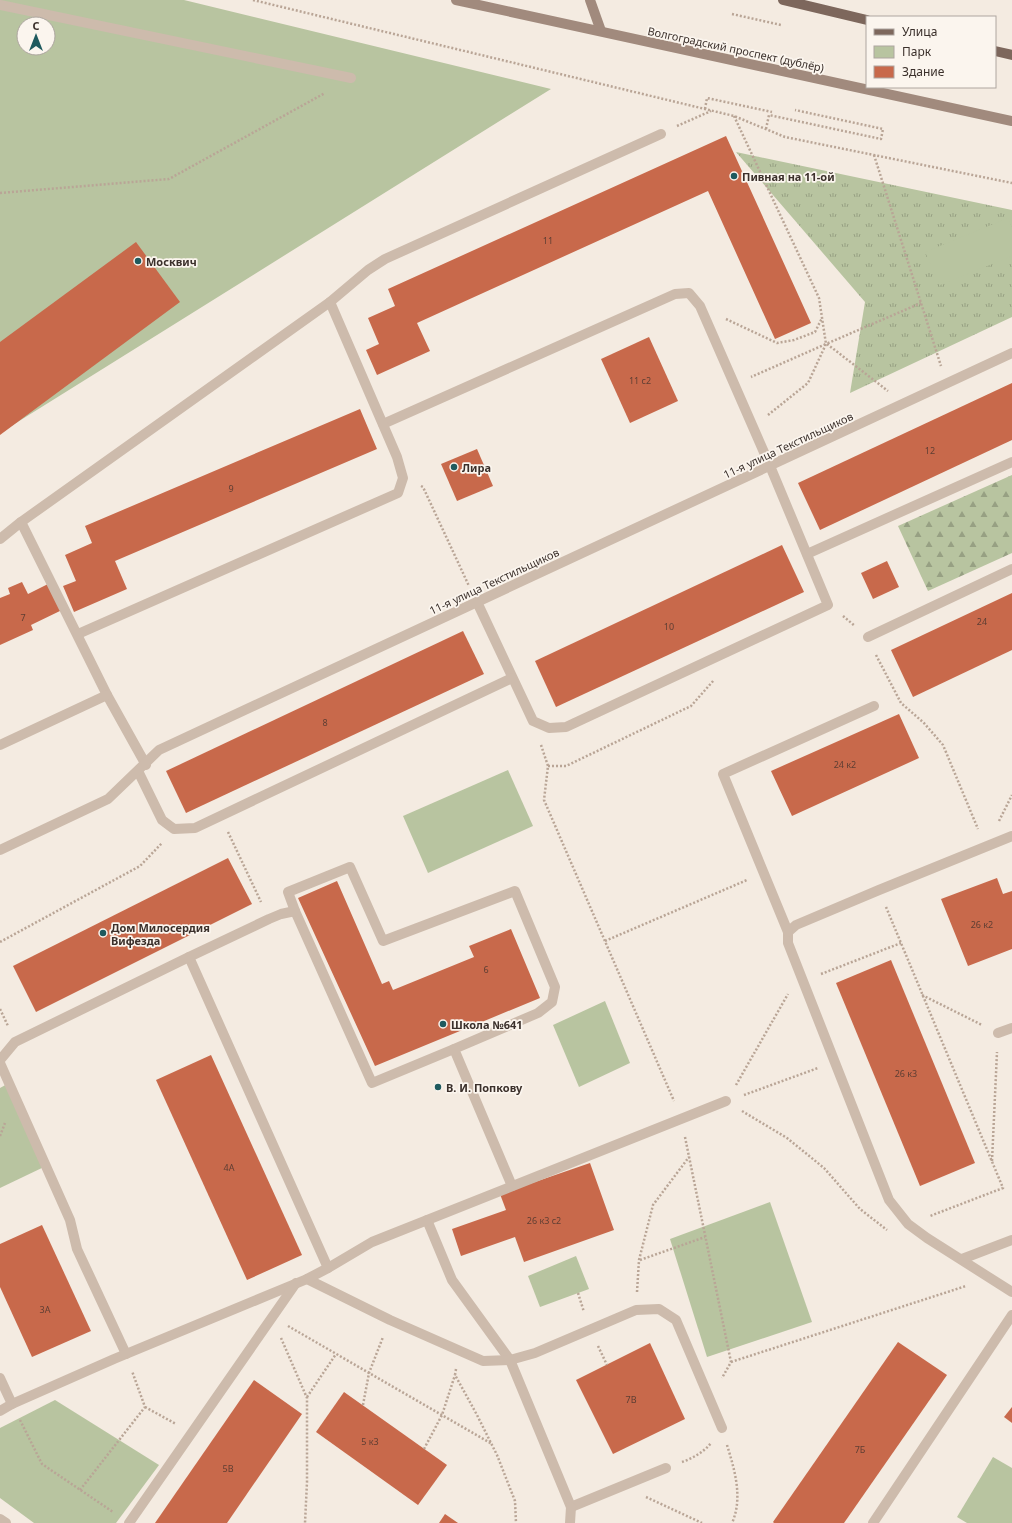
<svg xmlns="http://www.w3.org/2000/svg" width="1012" height="1523" font-family="'Noto Sans',sans-serif">
<defs>
<pattern id="grass-tufts" width="24" height="20" patternUnits="userSpaceOnUse"><rect width="24" height="20" fill="#b8c4a0"/><path d="M3 7l-1-3M5 7V3M7 7l1-3M15 17l-1-3M17 17v-4M19 17l1-3" fill="none" stroke="#97a083"/></pattern>
<pattern id="forest-firs" width="22" height="20" patternUnits="userSpaceOnUse"><rect width="22" height="20" fill="#b8c4a0"/><path d="M5 1l3.5 6h-7zM16 11l3.5 6h-7z" fill="#97a083"/></pattern>
</defs>
<rect width="100%" height="100%" fill="#f4ebe1"/>
<polygon fill="url(#grass-tufts)" points="736,152 1012,210 1012,317 850,393 865,302"/>
<polygon fill="url(#forest-firs)" points="1012,475 1012,553 928,591 898,526"/>
<g fill="#b8c4a0" fill-rule="evenodd">
<path d="M0 0H184L551 89 0 433ZM24 24H48V48H24Z"/>
<polygon points="1008,218 1012,227 1012,256 940,285 925,252"/>
<polygon points="508,770 533,826 428,873 403,816"/>
<polygon points="605,1001 630,1063 579,1087 553,1025"/>
<polygon points="9,1083 46,1166 0,1188 0,1088"/>
<polygon points="770,1202 812,1322 707,1357 670,1239"/>
<polygon points="576,1256 589,1289 540,1307 528,1276"/>
<polygon points="55,1400 159,1465 116,1523 34,1523 0,1498 0,1428"/>
<polygon points="993,1457 1012,1468 1012,1523 967,1523 957,1517"/>
</g>
<g fill="#c8694b">
<polygon points="726,136 811,323 775,339 708,191 417,323 430,351 377,375 366,350 379,344 368,318 395,306 388,289"/>
<polygon points="136,242 180,302 0,435 0,342"/>
<polygon points="649,337 678,401 630,423 601,359"/>
<polygon points="1012,383 1012,440 820,530 798,483"/>
<polygon points="360,409 377,449 115,561 127,589 74,612 63,586 76,581 65,555 92,543 85,526"/>
<polygon points="477,449 493,486 457,501 441,464"/>
<polygon points="782,545 804,592 556,707 535,661"/>
<polygon points="887,561 899,587 873,599 861,573"/>
<polygon points="22,582 28,594 50,583 62,610 31,625 33,630 0,645 0,598 10,594 8,588"/>
<polygon points="1012,593 1012,650 913,697 891,650"/>
<polygon points="463,631 484,674 186,813 166,771"/>
<polygon points="899,714 919,758 792,816 771,771"/>
<polygon points="228,858 252,904 36,1012 13,966"/>
<polygon points="997,878 1003,894 1012,891 1012,949 968,966 941,899"/>
<polygon points="337,881 382,984 389,981 393,990 474,957 469,946 511,929 540,998 375,1066 298,898"/>
<polygon points="891,960 975,1163 920,1186 836,983"/>
<polygon points="211,1055 302,1255 247,1280 156,1080"/>
<polygon points="590,1163 614,1230 524,1262 515,1237 461,1256 452,1229 506,1210 500,1194"/>
<polygon points="42,1225 91,1331 32,1357 0,1287 0,1244"/>
<polygon points="898,1342 947,1375 844,1523 774,1523 773,1522"/>
<polygon points="650,1343 685,1419 613,1454 576,1380"/>
<polygon points="254,1380 302,1414 227,1523 155,1523"/>
<polygon points="344,1392 447,1465 418,1505 316,1432"/>
<polygon points="1012,1407 1012,1423 1004,1417"/>
<polygon points="445,1514 458,1523 439,1523"/>
</g>
<g fill="none" stroke-linecap="round" stroke-linejoin="round">
<g stroke="#b9a596" stroke-width="2.5" stroke-dasharray="2 2" stroke-linecap="butt">
<polyline points="253,0 734,116 785,137 1012,183"/>
<polyline points="732,14 781,25"/>
<polyline points="705,109 707,98 772,112"/>
<polyline points="734,116 819,298 826,344 751,377"/>
<polyline points="677,126 711,111"/>
<polyline points="766,129 769,115 881,139 883,129 795,110"/>
<polyline points="874,155 941,366"/>
<polyline points="0,193 169,179 325,93"/>
<polyline points="726,319 777,343 794,340 815,332 822,318"/>
<polyline points="827,344 888,391"/>
<polyline points="768,415 808,383 826,344 921,303"/>
<polyline points="421,486 423,487 469,586"/>
<polyline points="843,616 855,626"/>
<polyline points="876,655 901,703 924,723 943,745 978,829"/>
<polyline points="541,745 548,766 544,800 674,1101"/>
<polyline points="548,766 566,766 691,706 714,680"/>
<polyline points="999,821 1012,795"/>
<polyline points="228,832 261,902"/>
<polyline points="886,907 1003,1188 930,1216"/>
<polyline points="605,941 747,880"/>
<polyline points="0,942 140,866 162,843"/>
<polyline points="821,974 901,943"/>
<polyline points="922,995 982,1025"/>
<polyline points="0,1009 8,1026"/>
<polyline points="736,1085 788,994"/>
<polyline points="744,1095 818,1068"/>
<polyline points="742,1111 787,1138 824,1168 860,1209 887,1230"/>
<polyline points="0,1136 5,1123"/>
<polyline points="685,1137 731,1362 722,1378"/>
<polyline points="992,1161 997,1052"/>
<polyline points="640,1260 705,1237"/>
<polyline points="637,1292 639,1260 653,1205 689,1157"/>
<polyline points="578,1293 584,1312"/>
<polyline points="288,1326 492,1444"/>
<polyline points="281,1338 307,1398 307,1482 305,1523"/>
<polyline points="598,1346 607,1365"/>
<polyline points="731,1362 966,1286"/>
<polyline points="456,1369 455,1375 477,1415 497,1455 515,1501 516,1523"/>
<polyline points="307,1397 336,1354"/>
<polyline points="363,1405 369,1373 383,1337"/>
<polyline points="145,1407 176,1424"/>
<polyline points="20,1420 42,1464 113,1512"/>
<path d="M727 1445C735 1471 743 1498 732 1523"/>
<polyline points="424,1449 442,1415 455,1375"/>
<path d="M682 1462C693 1458 704 1452 711 1443"/>
<polyline points="80,1490 145,1407 132,1371"/>
<polyline points="646,1497 702,1523"/>
</g>
<g stroke="#cdbbac" stroke-width="10">
<polyline points="0,5 351,78"/>
<polyline points="383,424 675,294 689,293 700,306 770,466 828,605 566,727 549,728 533,721 477,602"/>
<polyline points="21,522 107,695 146,765"/>
<polyline points="0,539 21,522 330,302 368,270 385,259 661,134"/>
<polyline points="807,554 1012,462"/>
<polyline points="78,634 398,493 403,478 397,457 330,302"/>
<polyline points="868,637 1012,569"/>
<polyline points="0,745 107,695"/>
<polyline points="138,771 162,820 174,829 195,828 512,678"/>
<polyline points="1012,836 879,890 796,925 788,932 788,943 889,1200 908,1224 927,1238 1012,1292"/>
<polyline points="295,911 372,1083 454,1049"/>
<polyline points="788,932 723,774 874,706"/>
<polyline points="189,957 328,1268"/>
<polyline points="998,1033 1012,1028"/>
<polyline points="0,1060 15,1042 189,957 269,919 281,914 295,911 288,892 350,867 383,941 515,891 555,987 552,1002 538,1013 454,1049 512,1186"/>
<polyline points="0,1063 70,1220 77,1249 126,1354"/>
<polyline points="427,1220 452,1280 510,1360 571,1507 666,1468"/>
<polyline points="962,1259 1012,1240"/>
<polyline points="307,1279 390,1320 483,1361 510,1360 535,1353 636,1310 659,1309 676,1320 722,1428"/>
<polyline points="0,1378 12,1404"/>
<polyline points="0,1411 12,1404 114,1359 307,1279 328,1268 372,1242 726,1101"/>
<polyline points="0,1519 6,1523"/>
<polyline points="129,1523 296,1283"/>
<polyline points="570,1523 571,1507"/>
<polyline points="873,1523 1012,1315"/>
</g>
<polyline stroke="#cdbbac" stroke-width="10" points="0,850 108,799 159,750 1012,353"/>
<g stroke="#a18a7d" stroke-width="10">
<polyline points="456,0 1012,121"/>
<polyline points="590,0 601,31"/>
</g>
<polyline stroke="#7d675c" stroke-width="10" points="995,51 1012,55"/>
<polyline stroke="#7d675c" stroke-width="10" points="783,0 867,20"/>
</g>
<g fill="#1f5a5e" stroke="#fbf5ee" stroke-width="1.5">
<circle cx="734" cy="176" r="4"/>
<circle cx="138" cy="261" r="4"/>
<circle cx="454" cy="467" r="4"/>
<circle cx="103" cy="933" r="4"/>
<circle cx="443" cy="1024" r="4"/>
<circle cx="438" cy="1087" r="4"/>
</g>
<g text-anchor="middle" dominant-baseline="central" stroke-width="3.5" stroke-linejoin="round" paint-order="stroke">
<g font-size="9" fill="#5e3e33">
<text x="548" y="240">11</text>
<text x="640" y="380">11 с2</text>
<text x="930" y="450">12</text>
<text x="231" y="488">9</text>
<text x="23" y="617">7</text>
<text x="982" y="621">24</text>
<text x="669" y="626">10</text>
<text x="325" y="722">8</text>
<text x="845" y="764">24 к2</text>
<text x="982" y="924">26 к2</text>
<text x="486" y="969">6</text>
<text x="906" y="1073">26 к3</text>
<text x="229" y="1167">4А</text>
<text x="544" y="1220">26 к3 с2</text>
<text x="45" y="1309">3А</text>
<text x="631" y="1399">7В</text>
<text x="370" y="1441">5 к3</text>
<text x="860" y="1449">7Б</text>
<text x="228" y="1468">5В</text>
</g>
<g font-size="11" fill="#3b302b" stroke="#fbf5ee">
<text transform="translate(736 49) rotate(12)">Волгоградский проспект (дублёр)</text>
<text transform="translate(788 445) rotate(-25)">11-я улица Текстильщиков</text>
<text transform="translate(494 581) rotate(-25)">11-я улица Текстильщиков</text>
</g>
<g font-size="11" font-weight="bold" fill="#3b302b" stroke="#fbf5ee" text-anchor="start">
<text x="742" y="176">Пивная на 11-ой</text>
<text x="146" y="261">Москвич</text>
<text x="462" y="467">Лира</text>
<text x="111" y="927">Дом Милосердия<tspan x="111" dy="13">Вифезда</tspan></text>
<text x="451" y="1024">Школа №641</text>
<text x="446" y="1087">В. И. Попкову</text>
</g>
</g>
<rect x="866" y="16" width="130" height="72" fill="#fbf5ee" stroke="#aea6a0"/>
<rect x="874" y="29" width="20" height="6" fill="#7d675c" stroke="#aea6a0"/>
<text x="902" y="36" font-size="12" fill="#3b302b">Улица</text>
<rect x="874" y="46" width="20" height="12" fill="#b8c4a0" stroke="#aea6a0"/>
<text x="902" y="56" font-size="12" fill="#3b302b">Парк</text>
<rect x="874" y="66" width="20" height="12" fill="#c8694b" stroke="#aea6a0"/>
<text x="902" y="76" font-size="12" fill="#3b302b">Здание</text>
<g transform="translate(36 36)"><circle r="19" fill="#fbf5ee" stroke="#aea6a0"/>
<path d="M0-3L7 15L0 10L-7 15Z" fill="#1f5a5e"/>
<text y="-6" font-size="11" font-weight="bold" text-anchor="middle" fill="#3b302b">С</text>
</g>
</svg>
